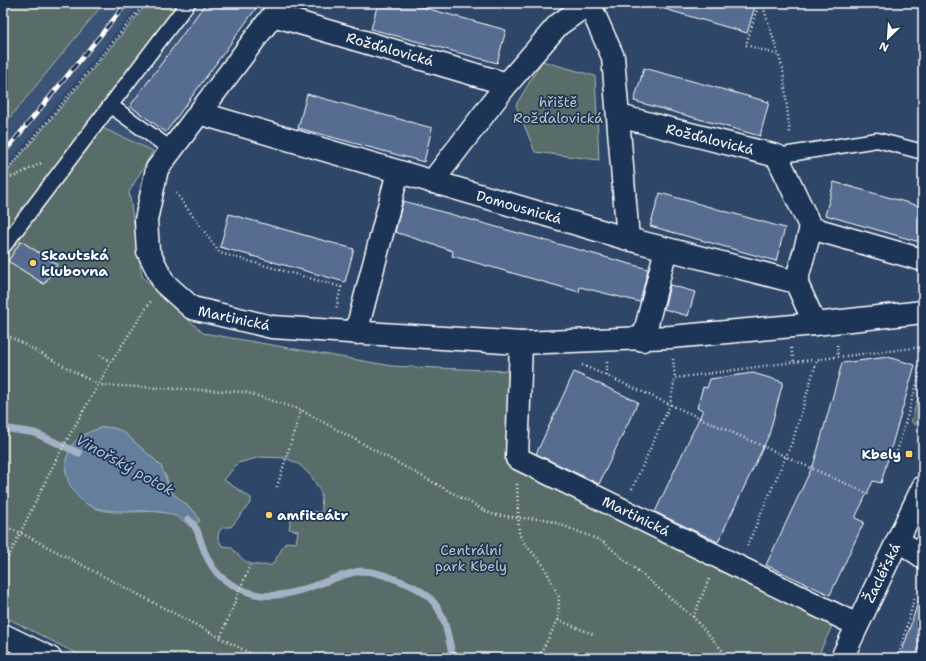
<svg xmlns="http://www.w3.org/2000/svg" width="926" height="661" font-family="'Shantell Sans',sans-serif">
<rect width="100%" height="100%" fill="#2e4668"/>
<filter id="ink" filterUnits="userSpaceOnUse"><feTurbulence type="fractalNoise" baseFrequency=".025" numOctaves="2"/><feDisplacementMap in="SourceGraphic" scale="8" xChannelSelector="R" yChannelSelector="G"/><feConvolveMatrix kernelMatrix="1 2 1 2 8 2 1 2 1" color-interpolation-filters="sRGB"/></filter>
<g filter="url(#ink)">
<g fill="#3a5274">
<polygon points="104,3 140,3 3,170 3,126"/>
<polygon points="182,3 260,3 153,151 96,125"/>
</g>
<g fill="#586d69" stroke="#acb6b4" fill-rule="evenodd">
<polygon points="3,3 104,3 3,126"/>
<path d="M148 3H182L96 125 153 151 129 192 142 276 203 333 392 366 508 371 507 465 832 626 817 658H85L3 616V177ZM21 241 57 264 44 284 8 261ZM104 427 113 428 122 431 154 459 166 476 171 492 188 506 200 521 190 526C163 496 116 526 84 502 78 497 73 486 69 479 62 467 66 456 75 447 84 436 90 431 104 427ZM261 457 286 458 300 465 312 477 321 493 322 512 292 511 289 529 298 531 296 543 286 542 272 565C249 566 246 564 231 547L222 546 218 538 219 531 224 527H231L251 502V498L224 480 238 463Z"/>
<polygon points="542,61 595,76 599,160 535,152 516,105"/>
<path d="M923 381C923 395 926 415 915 425L911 421Z"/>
</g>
<path fill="#657e9c" stroke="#a3b2c4" d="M104 427 113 428 122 431 154 459 161 466 171 492 195 512 200 521 190 527C159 490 89 537 68 480 64 468 65 458 71 447 78 435 91 431 104 427Z"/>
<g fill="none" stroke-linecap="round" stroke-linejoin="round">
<g stroke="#a3b2c4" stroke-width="7">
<polyline points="3,428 35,433 79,453"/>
<path d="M188 519C196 525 198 532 201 542 210 569 220 582 248 592 274 602 305 589 330 580 341 576 351 572 362 571 375 571 388 576 400 581 443 596 444 619 453 658"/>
</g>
</g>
<g fill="#576d91" stroke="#fff">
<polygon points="206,3 260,3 166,132 130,106"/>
<polygon points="378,3 407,3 506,30 497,63 371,29"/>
<polygon points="662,3 756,3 747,33 661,8"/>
<polygon points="644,68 769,102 760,136 634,101"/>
<polygon points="307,94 432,128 424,162 298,128"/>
<polygon points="834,182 923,207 923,243 825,215"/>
<polygon points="660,193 785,228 776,261 650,226"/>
<polygon points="403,201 648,269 640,302 580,287 579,292 452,256 453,251 395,232"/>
<polygon points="229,214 354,249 345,282 220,247"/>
<polygon points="21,241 57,265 44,284 8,261"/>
<polygon points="670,285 695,292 688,316 664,309"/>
<polygon points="888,357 915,365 881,483 873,481 855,518 864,522 830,595 766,565 814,463 842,363"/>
<polygon points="574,372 638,402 599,484 536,454"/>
<polygon points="753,373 783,382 769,435 718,542 655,512 703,410 697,408 703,387 707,388 710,379"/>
<polygon points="919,599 923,600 923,658 900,658"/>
</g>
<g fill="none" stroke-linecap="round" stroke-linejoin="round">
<g stroke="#fff" stroke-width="17">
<g id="service">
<polyline points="111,106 172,150"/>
<polyline points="777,156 877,140 923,152"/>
<polyline points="3,247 188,3"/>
</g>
</g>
<g stroke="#fff" stroke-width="25">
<g id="minor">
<polyline points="282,3 157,169 146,220 148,251 164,283 192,308 272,327 521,343 671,337 815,324 923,312"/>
<polyline points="589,3 613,57 628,239"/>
<polyline points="273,15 507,84"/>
<polyline points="199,113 628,239 796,282 815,324"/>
<polyline points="619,116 777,156 811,228 923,260"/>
<polyline points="432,182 507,84 558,25 589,3"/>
<polyline points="796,282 811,228"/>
<polyline points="356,333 398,172"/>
<polyline points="643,340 666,249"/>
<polyline points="521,343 517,458 857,625"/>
<polyline points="898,540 923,557"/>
<polyline points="3,635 50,658"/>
</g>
</g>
<g stroke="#fff" stroke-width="25">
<polyline id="tertiary" points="842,658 923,487"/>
</g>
<g stroke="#fff" stroke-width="2.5" stroke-dasharray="1 3" stroke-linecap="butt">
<polyline points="759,3 746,45 778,55"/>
<polyline points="762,3 783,69 790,135"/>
<polyline points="3,175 145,3"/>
<polyline points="3,178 15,176 42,163"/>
<polyline points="176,193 220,253 341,287 336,309"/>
<polyline points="3,333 99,385 245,392 301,410 491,514 518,518 546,519 602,541 693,617 729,658"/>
<polyline points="837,345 838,356"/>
<polyline points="791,348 794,362"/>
<polyline points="100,355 111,362"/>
<polyline points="673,359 675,378"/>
<polyline points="607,362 607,376 871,495"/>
<polyline points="582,365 607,376"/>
<polyline points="897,451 923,363"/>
<polyline points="517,484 519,534 525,544 544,566 559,597 558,620 538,658"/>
<polyline points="277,487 301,410"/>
<polyline points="632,489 670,405 675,378 794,362 923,347"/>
<polyline points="3,526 21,533 259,658"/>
<polyline points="747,546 793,440 817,360"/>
<polyline points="3,568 59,454 111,362 151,301"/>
<polyline points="917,588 923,591"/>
<polyline points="693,617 710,577"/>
<polyline points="558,620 595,635"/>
<polyline points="221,636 250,565"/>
<polyline points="898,658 914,600 918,598 923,600"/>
</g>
<use href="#service" stroke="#1d3557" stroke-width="14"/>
<use href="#minor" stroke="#1d3557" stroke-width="22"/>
<use href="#tertiary" stroke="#1d3557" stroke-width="22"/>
<g stroke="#fff" stroke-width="4.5">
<polyline id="rail" points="3,154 127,3"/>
</g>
<use href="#rail" stroke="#1d3557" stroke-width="3" stroke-dasharray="9" stroke-linecap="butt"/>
</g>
</g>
<g fill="#ffd166" stroke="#1d3557" stroke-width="1.5">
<circle cx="33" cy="263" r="4"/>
<rect x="905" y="450" width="8" height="8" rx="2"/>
<circle cx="269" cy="515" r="4"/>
</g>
<g text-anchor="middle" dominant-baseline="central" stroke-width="3.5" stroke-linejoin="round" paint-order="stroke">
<g font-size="14" fill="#fff" stroke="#1d3557">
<text transform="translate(390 49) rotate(16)">Rožďalovická</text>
<text transform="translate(710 139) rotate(14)">Rožďalovická</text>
<text transform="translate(519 207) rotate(16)">Domousnická</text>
<text transform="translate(234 318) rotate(12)">Martinická</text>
<text transform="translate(636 516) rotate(26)">Martinická</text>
<text transform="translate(882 573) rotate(-64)">Žacléřská</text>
</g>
<g font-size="14" fill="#bcc5c3" stroke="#1d3557">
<text x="558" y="102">hřiště<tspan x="558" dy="16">Rožďalovická</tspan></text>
<text x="471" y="550">Centrální<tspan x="471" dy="16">park Kbely</tspan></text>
</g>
<g font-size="14" font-weight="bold" fill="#fff" stroke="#1d3557" text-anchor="start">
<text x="41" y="255">Skautská<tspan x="41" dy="16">klubovna</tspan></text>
<text x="901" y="454" text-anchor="end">Kbely</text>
<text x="277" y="515">amfiteátr</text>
</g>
<g font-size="15" font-style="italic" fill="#b2bece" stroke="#1d3557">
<text transform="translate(125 465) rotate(29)">Vinořský potok</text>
</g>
</g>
<rect width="926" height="661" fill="none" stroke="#1d3557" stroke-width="16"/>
<rect x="8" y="8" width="910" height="645" fill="none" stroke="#fff" stroke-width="1.5" filter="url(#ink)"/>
<g transform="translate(888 38) rotate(205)" stroke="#1d3557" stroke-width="3" paint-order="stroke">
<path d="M0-3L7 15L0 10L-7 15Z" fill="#ffffff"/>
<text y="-6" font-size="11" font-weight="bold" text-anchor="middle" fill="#ffffff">N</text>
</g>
</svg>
